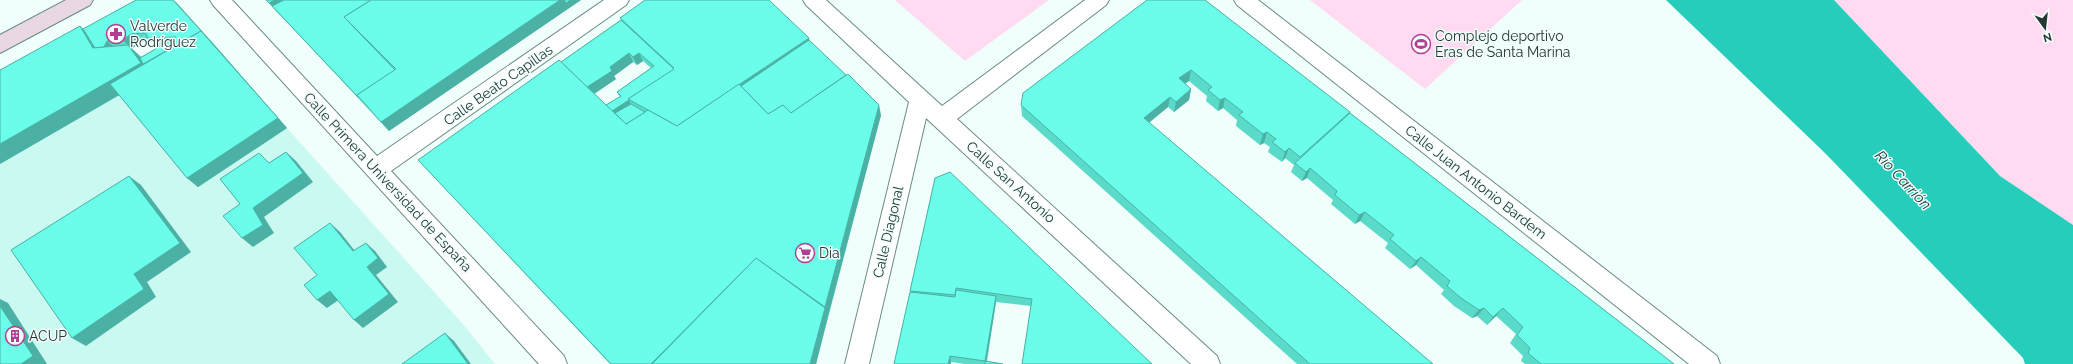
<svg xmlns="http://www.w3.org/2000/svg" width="2073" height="364" font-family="Raleway,sans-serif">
<rect width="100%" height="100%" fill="#f0fefc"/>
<polygon fill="#caf9f1" points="121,93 287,128 462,323 495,364 0,364 0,164"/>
<g fill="#ffdaf1">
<polygon points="895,0 1049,0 965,61"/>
<polygon points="1310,0 1522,0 1425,89"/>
<polygon points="1834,0 2073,0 2073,225 2000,176"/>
</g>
<polygon fill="#25cdba" points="1666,0 1834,0 2000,176 2073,225 2073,364 2025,364 2023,358 1826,154"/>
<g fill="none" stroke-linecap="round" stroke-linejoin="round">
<g stroke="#698b85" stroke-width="2">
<g id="street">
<polygon points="210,0 232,0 377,156 604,0 629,0 626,5 391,171 564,356 567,364 539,364 213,5"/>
<polygon points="803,0 826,0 942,106 1085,0 1109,0 1106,5 957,119 1217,356 1220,364 1191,364 926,118 869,364 845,364 909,102 806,5"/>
<polygon points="1234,0 1258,0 1717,356 1720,364 1689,364 1237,5"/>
</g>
</g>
<g stroke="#698b85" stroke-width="2">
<polygon id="secondary" points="66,0 93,0 90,5 0,53 0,35"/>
</g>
<use href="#street" fill="#fff" fill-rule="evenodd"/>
<use href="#secondary" fill="#e9d7e3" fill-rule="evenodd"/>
</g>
<g fill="#5adac9" fill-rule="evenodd">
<path d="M136 0 211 41 287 128 198 187 187 178 119 95 0 164V70L83 29ZM140 42H152L157 47H159L141 57 132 49Z"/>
<polygon points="266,0 581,0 389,131"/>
<polygon points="1147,0 1350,113 1674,364 1525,364 1521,361 1523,356 1510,343 1516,334 1496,316 1487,325 1477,316 1472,318 1454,306 1441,294 1444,290 1416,265 1410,269 1385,248 1388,243 1360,221 1355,224 1331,204 1333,200 1307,178 1302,181 1291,172 1294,165 1285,158 1282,162 1268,152 1270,147 1264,143 1260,145 1236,126 1237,120 1223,108 1218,111 1206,101 1207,96 1189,81 1185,84 1191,89 1189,100 1174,112 1168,107 1149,123 1433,364 1297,364 1022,116 1021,105"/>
<path d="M620 18 881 115 816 364H610L418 160 561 62 621 20ZM643 61 651 68 617 92 620 97 606 105 594 94 616 79 614 76 633 62 637 65Z"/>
<polygon points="935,178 1152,364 1031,306 996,302 987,361 1003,364 965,364 951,362 910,291"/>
</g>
<g fill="#4ab1a4">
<polygon points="173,0 176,2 211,41 287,128 198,187 187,178 211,42 0,164 0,144 128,45 141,57 147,65 203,33"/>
<polygon points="275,0 306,0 280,15 269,3"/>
<polygon points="560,0 581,0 389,131 381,122"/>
<polygon points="80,26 93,38 107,41 117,50 93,48"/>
<polygon points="131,34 140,42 132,49 123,40"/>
<polygon points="809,38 811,48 677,127"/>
<polygon points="629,53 633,62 614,76 616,79 591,96 587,88 610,67"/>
<polygon points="639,53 643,61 637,65 633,57"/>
<polygon points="1191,70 1189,81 1177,89 1179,78"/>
<polygon points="1191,89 1189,100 1174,112 1176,102"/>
<polygon points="1170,97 1168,107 1142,128 1144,118"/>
<polygon points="1225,98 1223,108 1218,111 1220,100"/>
<polygon points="629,100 633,108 617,118 611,111"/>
<polygon points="879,105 881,115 828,316 816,364 810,364"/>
<polygon points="1267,132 1264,143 1260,145 1263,134"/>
<polygon points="1289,148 1285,158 1282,162 1285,152"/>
<polygon points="286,152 296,161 313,182 264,217 274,233 253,247 242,238 253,208"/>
<polygon points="1310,168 1307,178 1302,181 1306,172"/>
<polygon points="129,176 141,185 191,252 147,282 156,297 86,346 72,338 134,274"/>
<polygon points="1365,212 1360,221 1355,224 1359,215"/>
<polygon points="330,223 340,232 362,260 353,251"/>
<polygon points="366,243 375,251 387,267 376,275 398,302 363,328 354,320 367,267"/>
<polygon points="1421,257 1416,265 1410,269 1416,261"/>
<polygon points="756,258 760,267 665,364 651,364"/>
<polygon points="330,291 340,299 327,308 317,300"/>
<polygon points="996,296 996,302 986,364 985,361"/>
<polygon points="0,299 8,303 47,364 21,364 0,306"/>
<polygon points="1484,308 1477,316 1472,318 1479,310"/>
<polygon points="1503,308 1496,316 1487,325 1493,317"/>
<polygon points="445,333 454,341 471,364 468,364"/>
<polygon points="950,356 951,362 951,364 948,364"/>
</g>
<g fill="#69fdea" stroke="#4ab1a4">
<polygon points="136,0 173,0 203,33 201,31 143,64 140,58 176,37 148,38 146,33 131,34 123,40 107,41 104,47 95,48 83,29"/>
<polygon points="266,0 275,0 269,3"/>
<polygon points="284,0 371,0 344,17 395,70 357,95 358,97 272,6"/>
<polygon points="371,0 560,0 381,122 357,95 396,69 344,17"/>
<polygon points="564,0 571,0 566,3"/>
<polygon points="645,0 769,0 809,38 677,126 628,99 674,68 620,18"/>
<polygon points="1147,0 1205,0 1350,112 1300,157 1289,148 1285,152 1272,142 1276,139 1267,132 1263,134 1239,115 1243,112 1225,98 1220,100 1208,90 1212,87 1191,70 1179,78 1191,89 1176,102 1170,97 1144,118 1433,364 1310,364 1021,105 1023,93"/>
<polygon points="621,20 674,69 628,99 629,100 612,111 606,105 621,96 617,92 654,66 639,53 633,57 629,53 610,67 612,71 587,87 561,62"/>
<polygon points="80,26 93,48 128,45 141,63 0,144 0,70"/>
<polygon points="201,31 278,118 187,178 110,84"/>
<polygon points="809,40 846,75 791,113 783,105 768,114 741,86"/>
<polygon points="559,60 626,124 648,110 677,126 739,84 768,114 783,105 791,113 848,74 879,105 825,307 756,258 651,364 611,364 418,160"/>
<polygon points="631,104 645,112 626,124 615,113"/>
<polygon points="1350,113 1674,364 1541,364 1528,353 1530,348 1517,335 1523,327 1503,308 1493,317 1484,308 1479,310 1461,298 1447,286 1450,281 1421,257 1416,261 1390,239 1394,235 1365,212 1359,215 1335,195 1337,191 1310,168 1306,172 1295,163"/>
<polygon points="286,152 303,173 253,208 263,225 242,238 223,216 240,204 220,179 259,153 269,163"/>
<polygon points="950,172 1152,364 1022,364 1032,299 956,288 955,295 910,291 935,178"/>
<polygon points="129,176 180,243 134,274 144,289 72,338 11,250"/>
<polygon points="330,223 353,251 366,243 378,258 367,267 389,294 354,320 330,291 317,300 304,285 317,275 294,248"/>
<polygon points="756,258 825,308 810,364 652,364"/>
<polygon points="956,290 996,296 985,361 950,356 948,364 894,364 910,292 955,297"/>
<polygon points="0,306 33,356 21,364 0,364"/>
<polygon points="445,333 468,364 402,364"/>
<polygon points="985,361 1003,364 985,364"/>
</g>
<defs>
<g id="pharmacy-ring" transform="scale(1)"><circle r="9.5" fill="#f0fefc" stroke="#b43d94" stroke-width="1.5"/><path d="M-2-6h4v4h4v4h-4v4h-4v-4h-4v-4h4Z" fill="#b43d94"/></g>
<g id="stadium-ring" transform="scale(1)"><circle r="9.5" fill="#f0fefc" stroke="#b43d94" stroke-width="1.5"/><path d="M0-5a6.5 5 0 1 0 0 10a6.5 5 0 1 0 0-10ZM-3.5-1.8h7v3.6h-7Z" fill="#b43d94"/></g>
<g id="supermarket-ring" transform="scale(1)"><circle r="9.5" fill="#f0fefc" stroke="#b43d94" stroke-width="1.5"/><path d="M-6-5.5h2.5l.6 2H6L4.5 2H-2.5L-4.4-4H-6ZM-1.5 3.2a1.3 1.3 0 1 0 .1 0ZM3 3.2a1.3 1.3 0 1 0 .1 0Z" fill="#b43d94"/></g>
<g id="building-ring" transform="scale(1)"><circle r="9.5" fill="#f0fefc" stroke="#b43d94" stroke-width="1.5"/><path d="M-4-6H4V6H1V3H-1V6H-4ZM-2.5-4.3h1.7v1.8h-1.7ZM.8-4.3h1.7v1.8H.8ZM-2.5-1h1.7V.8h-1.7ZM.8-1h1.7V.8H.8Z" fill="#b43d94"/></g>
</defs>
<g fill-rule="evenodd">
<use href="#pharmacy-ring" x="116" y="34"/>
<use href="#stadium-ring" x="1421" y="44"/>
<use href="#supermarket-ring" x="805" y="253"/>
<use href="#building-ring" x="15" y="336"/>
</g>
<g text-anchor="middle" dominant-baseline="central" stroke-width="3" stroke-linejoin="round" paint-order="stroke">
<g font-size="14" fill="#273633" stroke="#f0fefc" text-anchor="start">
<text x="130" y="26">Valverde<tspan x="130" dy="16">Rodríguez</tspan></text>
<text x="1435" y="36">Complejo deportivo<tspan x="1435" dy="16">Eras de Santa Marina</tspan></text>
<text x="819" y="253">Dia</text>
<text x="29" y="336">ACUP</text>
</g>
<g font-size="14" fill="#273633" stroke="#f0fefc">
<text transform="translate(498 85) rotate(-35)">Calle Beato Capillas</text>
<text transform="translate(388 182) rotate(47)">Calle Primera Universidad de España</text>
<text transform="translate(1011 182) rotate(42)">Calle San Antonio</text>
<text transform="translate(1476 182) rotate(38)">Calle Juan Antonio Bardem</text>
<text transform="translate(888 232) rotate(-77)">Calle Diagonal</text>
</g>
<g font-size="15" font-style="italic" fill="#213a37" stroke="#f0fefc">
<text transform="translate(1903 180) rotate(47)">Río Carrión</text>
</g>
</g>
<g transform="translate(2045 28) rotate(165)" stroke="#f0fefc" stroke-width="3" paint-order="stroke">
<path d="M0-3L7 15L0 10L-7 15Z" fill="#273633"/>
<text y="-6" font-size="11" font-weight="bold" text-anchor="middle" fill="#273633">N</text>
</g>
</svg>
